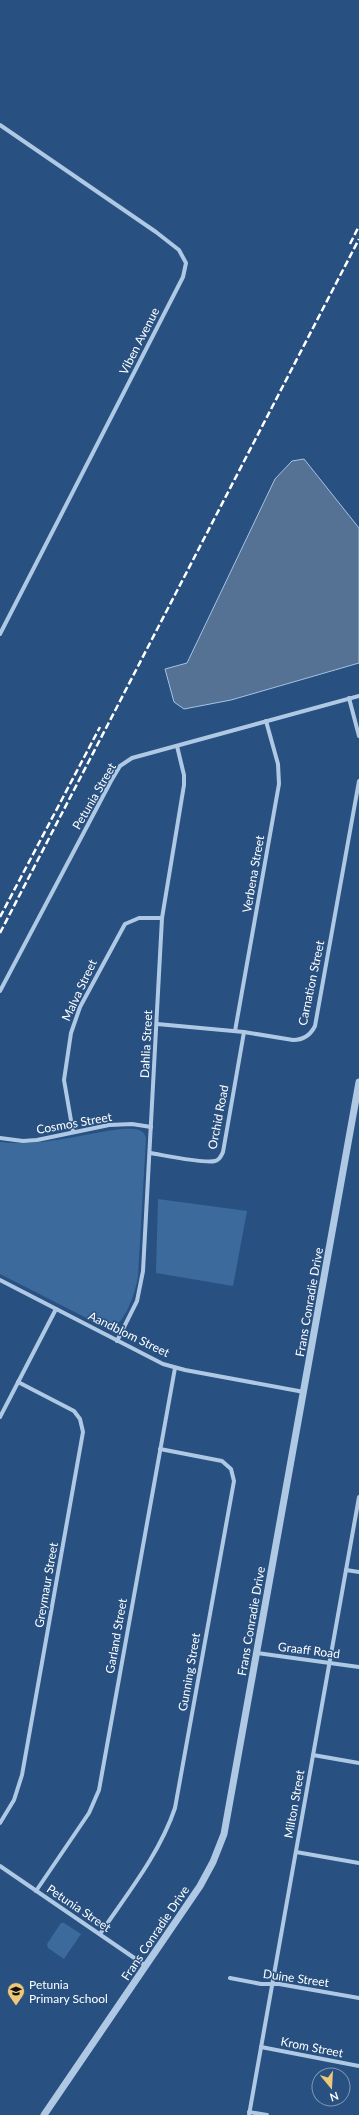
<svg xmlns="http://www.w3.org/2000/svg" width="359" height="2115" font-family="Lato,sans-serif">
<rect width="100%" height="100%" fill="#285080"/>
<g fill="#3d6a9d">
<path d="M122 1129C131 1129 143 1127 146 1138L138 1276C136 1290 125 1327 108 1329L0 1274V1142C43 1147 80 1134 122 1129Z"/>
<polygon points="158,1199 247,1211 233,1286 156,1273"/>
<polygon points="61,1923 64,1923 81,1934 64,1959 48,1948 47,1944"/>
</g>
<polygon fill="#557193" stroke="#a4c4e6" points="304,459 359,528 359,663 231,700 184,709 174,702 165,669 187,663 275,479 292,461"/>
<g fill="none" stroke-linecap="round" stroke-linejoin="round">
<g stroke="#afc9e5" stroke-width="4">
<polyline points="0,125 156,232 179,250 186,263 183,277 0,634"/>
<polyline points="349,698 359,736"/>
<polyline points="0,991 111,781 120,766 132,758 359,696"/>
<path d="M157 1024 244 1032 293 1040C303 1040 310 1036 315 1026L359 781"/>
<polyline points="235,1031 279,784 278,764 266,721"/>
<polyline points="73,1132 64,1080 71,1033 80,1007 125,924 139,918 162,918"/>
<polyline points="0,1138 23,1141 37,1140 109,1125 132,1124 151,1127"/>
<path d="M150 1153C163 1155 205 1164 215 1161 220 1160 221 1156 223 1152L244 1032"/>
<polyline points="0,1280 163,1364 185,1370 304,1392"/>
<polyline points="117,1341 137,1301 143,1271 162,918 184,785 184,775 177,746"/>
<polyline points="0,1417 56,1309"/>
<polyline points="346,1570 359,1572"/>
<polyline points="257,1653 359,1667"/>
<polyline points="313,1755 359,1763"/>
<polyline points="0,1823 14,1800 22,1775 83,1432 80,1419 74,1411 18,1382"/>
<polyline points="296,1852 359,1863"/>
<polyline points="0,1866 146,1966"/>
<polyline points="36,1891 89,1813 99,1790 175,1368"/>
<path d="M100 1934C127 1894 159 1855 175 1808L234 1481 231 1469 222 1461 160 1449"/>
<polyline points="230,1978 261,1984 279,1984 359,1998"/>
<polyline points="261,2047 359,2066"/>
<polyline points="249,2112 267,2115"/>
<polyline points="249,2115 359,1497"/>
</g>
<polyline stroke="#afc9e5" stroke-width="7" points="44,2115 200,1886 213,1862 224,1834 359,1082"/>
<g stroke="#fff" stroke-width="2.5" stroke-dasharray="7 3" stroke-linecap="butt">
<polyline points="350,244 359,226"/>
<polyline points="0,917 100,727"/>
<polyline points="0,933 359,239"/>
</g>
</g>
<defs>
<g id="school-pin" transform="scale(0.9)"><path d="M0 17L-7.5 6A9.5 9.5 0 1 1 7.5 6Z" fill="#edc876" stroke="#285080"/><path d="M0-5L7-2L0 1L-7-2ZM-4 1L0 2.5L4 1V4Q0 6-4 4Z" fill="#111"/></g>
</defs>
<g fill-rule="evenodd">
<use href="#school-pin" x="16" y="1991"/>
</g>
<g text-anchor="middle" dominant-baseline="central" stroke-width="3" stroke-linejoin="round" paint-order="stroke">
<g font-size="12" fill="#fff" stroke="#285080">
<text transform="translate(139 341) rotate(-63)">Viben Avenue</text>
<text transform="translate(94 796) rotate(-60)">Petunia Street</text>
<text transform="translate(253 874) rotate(-80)">Verbena Street</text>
<text transform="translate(311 983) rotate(-78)">Carnation Street</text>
<text transform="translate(79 990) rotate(-65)">Malva Street</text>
<text transform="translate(146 1044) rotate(-87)">Dahlia Street</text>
<text transform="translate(218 1117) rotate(-79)">Orchid Road</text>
<text transform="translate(74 1123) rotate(-10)">Cosmos Street</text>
<text transform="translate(309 1302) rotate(-80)">Frans Conradie Drive</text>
<text transform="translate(129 1334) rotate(26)">Aandblom Street</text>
<text transform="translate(46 1585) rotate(-80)">Greymaur Street</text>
<text transform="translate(251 1621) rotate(-80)">Frans Conradie Drive</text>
<text transform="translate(116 1636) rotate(-80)">Garland Street</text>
<text transform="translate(309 1650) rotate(7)">Graaff Road</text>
<text transform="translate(189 1672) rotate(-80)">Gunning Street</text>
<text transform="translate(294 1804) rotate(-80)">Milton Street</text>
<text transform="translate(79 1908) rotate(34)">Petunia Street</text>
<text transform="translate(155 1933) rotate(-56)">Frans Conradie Drive</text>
<text transform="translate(296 1978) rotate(8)">Duine Street</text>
<text transform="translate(312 2047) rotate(11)">Krom Street</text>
</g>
<g font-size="12" fill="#fff" stroke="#285080" text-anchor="start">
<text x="29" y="1984">Petunia<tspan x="29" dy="14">Primary School</tspan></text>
</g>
</g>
<g transform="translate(331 2087) rotate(162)"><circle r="19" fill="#285080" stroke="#7e96b3"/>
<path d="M0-3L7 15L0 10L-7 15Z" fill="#edc876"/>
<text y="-6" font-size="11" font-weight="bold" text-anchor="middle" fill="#ffffff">N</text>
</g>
</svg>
